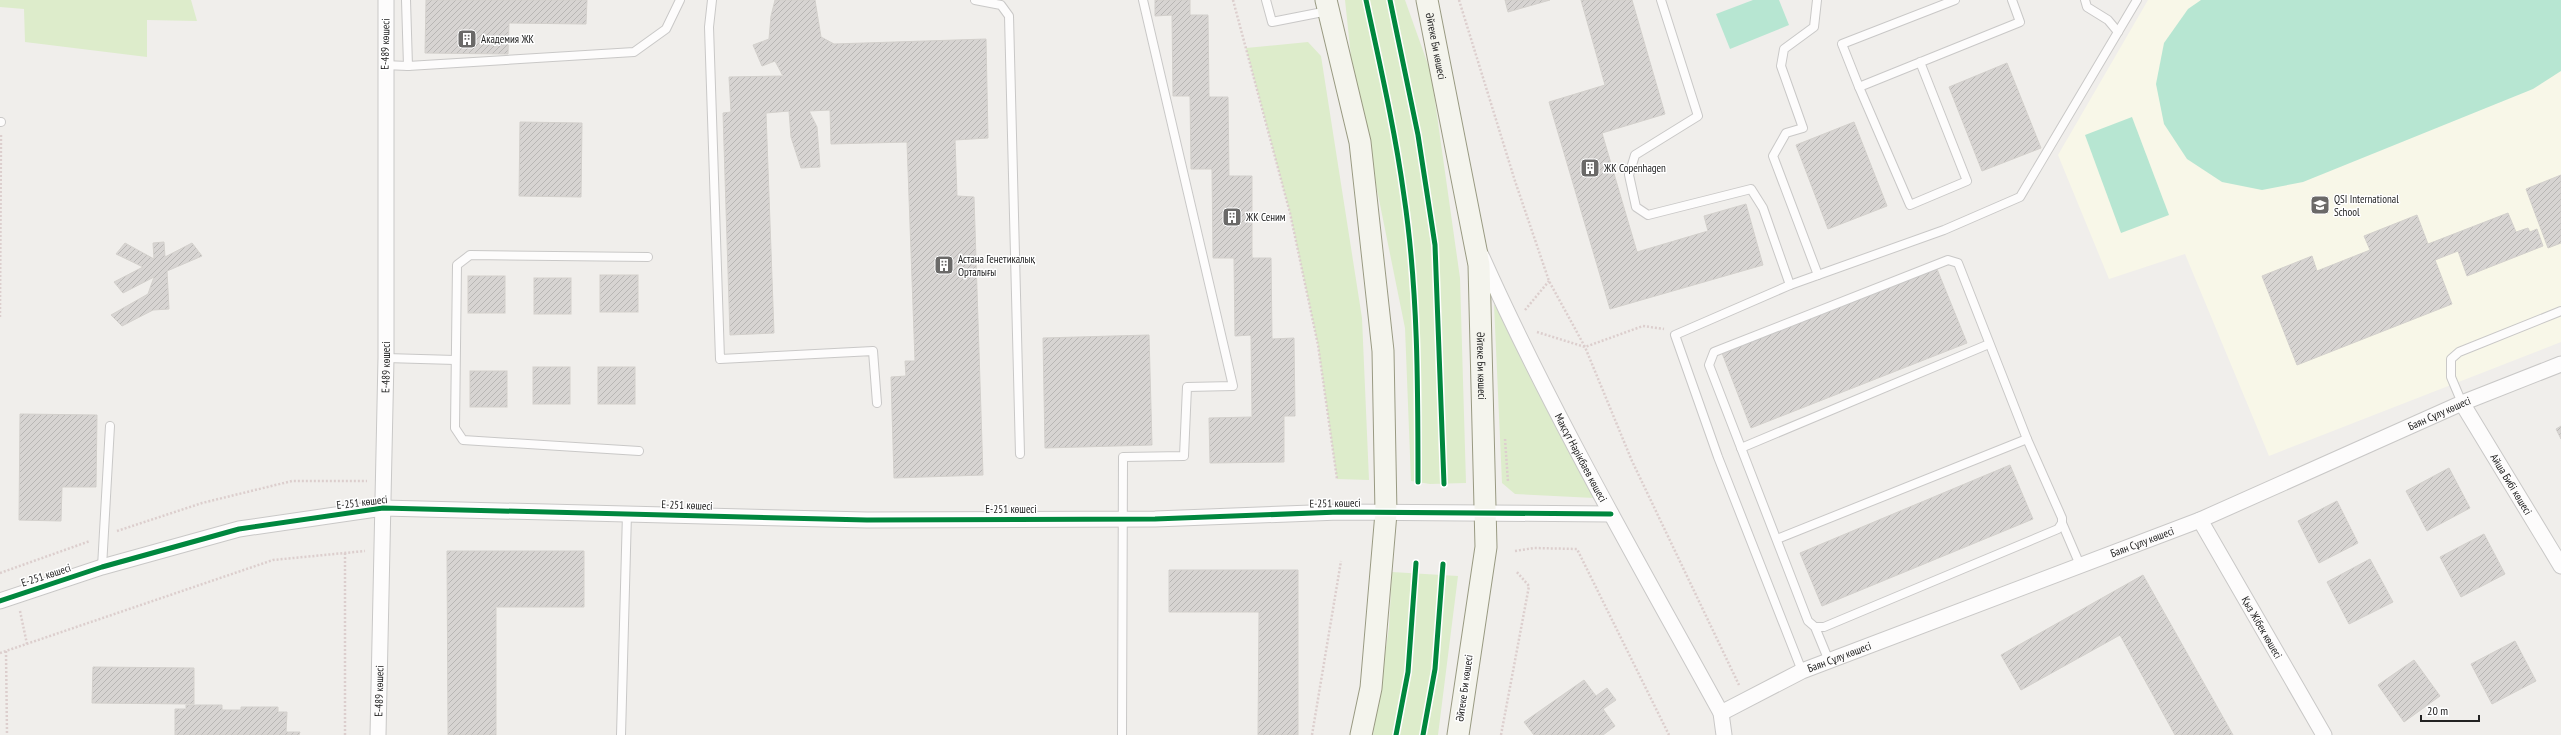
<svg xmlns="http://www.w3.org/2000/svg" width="2561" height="735" font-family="'PT Sans Narrow',sans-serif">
<defs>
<pattern id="building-hatch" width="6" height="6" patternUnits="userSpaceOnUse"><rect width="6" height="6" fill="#d7d4d2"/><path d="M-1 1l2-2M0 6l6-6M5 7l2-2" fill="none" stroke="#b8b6b4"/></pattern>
</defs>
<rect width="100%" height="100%" fill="#f0eeeb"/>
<polygon fill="#f8f7e8" points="2148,0 2561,0 2561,342 2269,456 2185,254 2109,279 2058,155"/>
<g fill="#ddeccb">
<polygon points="0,0 191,0 197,21 147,20 147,57 25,42 24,9 0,7"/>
<polygon points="1345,0 1405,0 1431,73 1460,278 1466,483 1430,484 1411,481 1405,328 1352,66"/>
<polygon points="1308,42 1321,56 1362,318 1369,480 1337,479 1318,345 1290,213 1246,48"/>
<polygon points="1494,304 1510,329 1594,498 1515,494 1502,483"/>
<polygon points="1392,572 1458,576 1438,735 1373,735 1389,627"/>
</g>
<g fill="#b7e6d2">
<polygon points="1753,0 1779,0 1789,25 1730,49 1716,14"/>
<polygon points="2201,0 2561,0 2561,71 2533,89 2303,182 2262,190 2222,182 2187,159 2164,124 2156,84 2164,43 2188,9"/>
<polygon points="2132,117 2169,215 2121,233 2085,135"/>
</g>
<g fill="url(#building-hatch)" stroke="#d3d0cc">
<polygon points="426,0 587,0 586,24 509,23 508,54 425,53"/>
<polygon points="775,0 815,0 821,37 834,44 986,39 988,138 955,140 957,196 974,197 983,475 894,478 891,377 906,376 905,361 915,361 907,142 831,144 830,110 809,111 817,127 820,167 801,168 791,137 789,111 766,113 774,333 730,335 723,113 731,112 729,77 783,76 775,61 762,66 753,45 769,39 771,16"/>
<polygon points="1155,0 1190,0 1190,15 1208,15 1209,97 1228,97 1229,176 1252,176 1252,258 1271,258 1272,339 1294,338 1295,416 1284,416 1284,462 1210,463 1209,418 1252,417 1251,335 1235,336 1234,258 1213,258 1212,169 1191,169 1190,96 1173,96 1172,15 1155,16"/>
<polygon points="1505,0 1550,0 1508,12"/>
<polygon points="1581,0 1632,0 1665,114 1602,133 1637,252 1708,231 1704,216 1746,204 1763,265 1610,309 1549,102 1605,85"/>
<polygon points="2007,63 2041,148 1982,171 1949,87"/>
<polygon points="520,122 582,123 581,197 519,196"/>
<polygon points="1854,122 1887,206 1828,229 1796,145"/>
<polygon points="2561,175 2561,243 2548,248 2526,189"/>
<polygon points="2508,213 2516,232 2528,228 2530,232 2537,229 2543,246 2467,276 2458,251 2435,260 2452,304 2297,365 2262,276 2312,256 2317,271 2370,250 2364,236 2417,215 2428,244"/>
<polygon points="164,242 165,257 192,243 202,256 167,271 169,309 153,310 122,326 111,315 148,294 154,277 123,293 114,282 143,267 116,254 125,243 154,259 153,243"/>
<polygon points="1937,269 1967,343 1751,428 1722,353"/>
<rect x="600" y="275" width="38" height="37"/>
<rect x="468" y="276" width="37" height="37"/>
<rect x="534" y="278" width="37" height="36"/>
<polygon points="1149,335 1152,445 1045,448 1043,338"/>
<rect x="533" y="367" width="37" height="37"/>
<rect x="598" y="367" width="37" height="37"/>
<rect x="470" y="371" width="37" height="36"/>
<polygon points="20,414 97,415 96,487 62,487 61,521 19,520"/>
<polygon points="2561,426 2561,439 2556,429"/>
<polygon points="2010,465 2033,519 1822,606 1800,553"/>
<polygon points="2449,468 2470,508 2427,531 2406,491"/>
<polygon points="2337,501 2358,543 2319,563 2298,521"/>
<polygon points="2484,534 2505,574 2461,597 2440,557"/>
<polygon points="447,551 584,551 584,607 496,607 496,735 448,735"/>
<polygon points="2370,559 2393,602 2349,624 2327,582"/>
<polygon points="1169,570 1298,570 1298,735 1258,735 1259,612 1169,612"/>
<polygon points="2143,575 2233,735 2175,735 2120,635 2021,690 2001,655"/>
<polygon points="2515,641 2536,681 2492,704 2471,664"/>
<polygon points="2414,660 2440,696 2404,722 2378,685"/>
<polygon points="93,667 194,668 194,704 92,703"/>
<polygon points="1584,680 1596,696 1607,688 1616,700 1603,709 1615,726 1603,735 1534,735 1524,722"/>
<polygon points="186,705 222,705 222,710 241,710 241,707 278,707 278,712 287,712 286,732 300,732 299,735 175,735 175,709 186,709"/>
</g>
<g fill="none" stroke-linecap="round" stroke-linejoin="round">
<g stroke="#c9c8c7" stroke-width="10">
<g id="lane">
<polyline points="406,0 408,66 634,52 666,29 680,0"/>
<polyline points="712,0 709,27 720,359 873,351 877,403"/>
<polyline points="975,0 1001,5 1009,16 1020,454"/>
<polyline points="1266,0 1272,22 1328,11"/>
<polyline points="1661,0 1698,116 1635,155 1629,175 1636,207 1648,215 1751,189 1763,208 1790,285"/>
<polyline points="1817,0 1814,27 1784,49 1781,66 1803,128 1786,133 1773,156 1818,275"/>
<polyline points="2085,0 2087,7 2108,20 2118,32"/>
<polyline points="1920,62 1967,181 1910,205 1859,87 2020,22 2012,0"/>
<polyline points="384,65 408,66"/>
<polyline points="1859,87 1842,44 1955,0"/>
<polyline points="0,122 1,122"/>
<polyline points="386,358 455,360"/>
<polyline points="2462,403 2451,377 2451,359 2459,352 2561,311"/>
<polyline points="1741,448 1989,344"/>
<polyline points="639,451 463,440 455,428 457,265 470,255 648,257"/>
<polyline points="2062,523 2080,565"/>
<polyline points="1777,539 2027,439"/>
<polyline points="102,567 110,426"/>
<polyline points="1815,627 1824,627 2058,529 2062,523 2062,518 2027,439 1958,263 1948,260 1714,352 1709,365 1808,621 1815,627 1829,661"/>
<polyline points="1802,671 1718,457 1675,335 1790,285 1944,230 2020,197 2137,0"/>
<polyline points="621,735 627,513"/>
<polyline points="1122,735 1123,457 1184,456 1187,387 1233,386 1143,0"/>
</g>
</g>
<g stroke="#c9c8c7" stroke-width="17">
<g id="street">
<path id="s1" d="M1481 255C1551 412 1638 562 1721 713L1724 735"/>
<path id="s2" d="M2462 403 2561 566"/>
<path id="s3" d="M2200 520 2324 735"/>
<polyline points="0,601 102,567 239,529 383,508 867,520 1155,519 1339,512 1611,514"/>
<path id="s4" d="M1721 713 1802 671 2200 520 2462 403 2561 364"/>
<path id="s5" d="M378 735 386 358V0"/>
</g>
</g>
<g stroke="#999a82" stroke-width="23">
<g id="secondary">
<polyline points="1326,0 1360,142 1383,351 1386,513 1371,688 1361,735"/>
<path id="s6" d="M1427 0 1479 265 1486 547 1458 735"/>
</g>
</g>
<g stroke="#dccecd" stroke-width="2.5" stroke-dasharray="2 2" stroke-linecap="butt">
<polyline points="1233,0 1290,213 1318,345 1337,479"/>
<polyline points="1459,0 1515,181 1549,281 1585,347 1632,461 1739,685"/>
<polyline points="1525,310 1549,281"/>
<polyline points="0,317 1,134"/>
<polyline points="1537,332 1585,347 1643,326 1664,329"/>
<polyline points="1505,439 1508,482"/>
<polyline points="117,531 202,503 292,481 367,481"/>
<polyline points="1515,551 1534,548 1577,549 1669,735"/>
<polyline points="0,573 90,541"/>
<polyline points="20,611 27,644"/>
<polyline points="6,651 7,735"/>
<polyline points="0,653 273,560 365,551"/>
<polyline points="345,735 345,553"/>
<polyline points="1312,735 1341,561"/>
<polyline points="1501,735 1529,586 1516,571"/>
</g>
<use href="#lane" stroke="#fdfcfc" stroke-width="8"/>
<use href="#street" stroke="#fdfcfc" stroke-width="15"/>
<use href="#secondary" stroke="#f4f4ed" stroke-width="21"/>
<g stroke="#fff" stroke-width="8">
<g id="cycleway">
<path d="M1366 0C1380 65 1395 130 1404 196 1418 290 1418 387 1418 482"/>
<polyline points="1390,0 1418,135 1435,245 1444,484"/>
<polyline points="0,601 102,567 239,529 383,508 867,520 1155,519 1339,512 1611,514"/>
<polyline points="1396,735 1408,672 1416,563"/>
<polyline points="1423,735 1435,669 1443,564"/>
</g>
</g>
<use href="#cycleway" stroke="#00873e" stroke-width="5"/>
</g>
<defs>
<g id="building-square" transform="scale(1)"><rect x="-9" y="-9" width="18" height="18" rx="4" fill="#6a6968" stroke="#fff"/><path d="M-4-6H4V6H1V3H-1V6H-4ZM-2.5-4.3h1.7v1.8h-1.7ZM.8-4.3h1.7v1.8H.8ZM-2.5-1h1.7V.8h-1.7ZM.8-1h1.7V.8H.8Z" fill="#fff"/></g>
<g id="school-square" transform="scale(1)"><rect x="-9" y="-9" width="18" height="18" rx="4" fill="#6a6968" stroke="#fff"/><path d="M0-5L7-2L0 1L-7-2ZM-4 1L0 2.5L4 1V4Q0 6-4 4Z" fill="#fff"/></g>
</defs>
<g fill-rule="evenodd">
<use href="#building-square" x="467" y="39"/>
<use href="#building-square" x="1590" y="168"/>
<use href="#school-square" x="2320" y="205"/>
<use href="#building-square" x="1232" y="217"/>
<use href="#building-square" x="944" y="265"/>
</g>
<g text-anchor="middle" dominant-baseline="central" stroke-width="3" stroke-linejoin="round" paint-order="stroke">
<g font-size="11" fill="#222" stroke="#fff" text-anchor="start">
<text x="481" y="39">Академия ЖК</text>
<text x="1604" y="168">ЖК Copenhagen</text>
<text x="2334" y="199">QSI International<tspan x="2334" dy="13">School</tspan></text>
<text x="1246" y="217">ЖК Сеним</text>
<text x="958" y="259">Астана Генетикалық<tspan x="958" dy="13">Орталығы</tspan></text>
</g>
<g font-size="11" fill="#222" stroke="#fff">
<text transform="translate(385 44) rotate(-89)">Е-489 көшесі</text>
<text stroke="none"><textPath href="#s6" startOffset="47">Әйтеке Би көшесі</textPath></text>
<text stroke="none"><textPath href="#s6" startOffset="371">Әйтеке Би көшесі</textPath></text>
<text stroke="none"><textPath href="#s5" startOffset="368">Е-489 көшесі</textPath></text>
<text stroke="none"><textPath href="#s4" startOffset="779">Баян Сұлу көшесі</textPath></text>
<text stroke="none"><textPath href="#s1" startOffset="226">Мақсұт Нәрікбаев көшесі</textPath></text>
<text stroke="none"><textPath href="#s2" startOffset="95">Айша Бибі көшесі</textPath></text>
<text transform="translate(362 502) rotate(-7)">Е-251 көшесі</text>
<text transform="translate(1335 503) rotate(-1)">Е-251 көшесі</text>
<text transform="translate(687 505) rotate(2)">Е-251 көшесі</text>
<text x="1011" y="509">Е-251 көшесі</text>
<text stroke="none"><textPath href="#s4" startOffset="455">Баян Сұлу көшесі</textPath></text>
<text transform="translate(46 575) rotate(-18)">Е-251 көшесі</text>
<text stroke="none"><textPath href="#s3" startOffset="124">Қыз Жібек көшесі</textPath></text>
<text stroke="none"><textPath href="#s4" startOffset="131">Баян Сұлу көшесі</textPath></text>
<text transform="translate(1464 688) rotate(-82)">Әйтеке Би көшесі</text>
<text stroke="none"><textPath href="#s5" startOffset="44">Е-489 көшесі</textPath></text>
</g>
</g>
<path d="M2421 715v6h58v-6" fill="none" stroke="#222222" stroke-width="2"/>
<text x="2427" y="715" font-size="12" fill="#222222" stroke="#ffffff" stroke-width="3" paint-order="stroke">20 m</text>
</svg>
